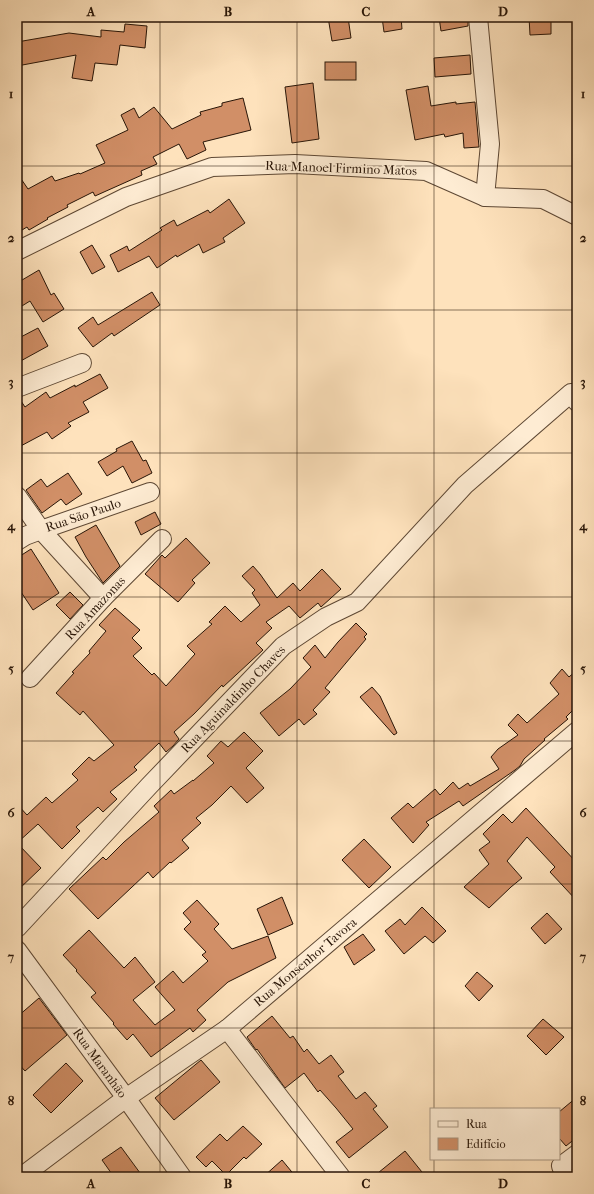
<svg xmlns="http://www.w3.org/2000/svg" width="594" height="1194" font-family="'IM FELL French Canon',serif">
<rect width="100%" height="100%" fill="#fee2bc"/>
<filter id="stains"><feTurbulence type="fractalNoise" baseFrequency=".005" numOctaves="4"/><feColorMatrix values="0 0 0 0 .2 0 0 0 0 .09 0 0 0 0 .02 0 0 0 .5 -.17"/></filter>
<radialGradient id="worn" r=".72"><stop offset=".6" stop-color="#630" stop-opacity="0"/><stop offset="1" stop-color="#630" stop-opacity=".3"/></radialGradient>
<g fill="#d18f67" stroke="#281507">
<polygon points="328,17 348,17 351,38 332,41"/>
<polygon points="382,17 401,17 402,29 384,32"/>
<polygon points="439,17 468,17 468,26 441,31"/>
<polygon points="529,17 551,17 551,34 530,35"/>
<polygon points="125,24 147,26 145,48 120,45 117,65 95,63 92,81 72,78 76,55 17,66 17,42 69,33 101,37 101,30 124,32"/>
<polygon points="470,55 471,74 435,77 434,58"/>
<rect x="325" y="62" width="31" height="18"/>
<polygon points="313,83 319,139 292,143 285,87"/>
<polygon points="428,86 431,106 456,102 456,104 475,102 479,147 464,148 463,133 445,137 444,134 415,140 406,90"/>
<polygon points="243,98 251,130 203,142 206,150 187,159 179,144 153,157 157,164 141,171 142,175 95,196 93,192 67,205 68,207 47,218 48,219 29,230 27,227 17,233 17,173 28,189 52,176 55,181 79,173 80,174 105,163 96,145 128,130 121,115 134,108 139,118 154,107 172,129 201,115 200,112 222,106 222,103"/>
<polygon points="229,199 245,223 223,238 225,242 203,253 199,244 177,257 176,255 157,268 149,256 118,272 110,255 127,246 129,251 162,230 160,228 174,220 177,226 208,210 210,213"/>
<polygon points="92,245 105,267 92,274 80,252"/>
<polygon points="39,270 51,295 54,293 64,309 43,322 30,301 17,309 17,283"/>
<polygon points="152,292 160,305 114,336 112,333 93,347 78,328 93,317 98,325"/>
<polygon points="38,328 48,346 17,363 17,339"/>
<polygon points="100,374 108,388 83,402 89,412 68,423 71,426 52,439 47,432 17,448 17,398 19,398 25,407 46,392 50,398 75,385 75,387"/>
<polygon points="132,441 143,461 146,460 152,473 132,483 123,466 107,476 98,462 117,451 116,449"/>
<polygon points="68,473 82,494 66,505 61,499 42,513 26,490 41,479 47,487"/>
<polygon points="155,512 161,524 141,535 135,522"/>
<polygon points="96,525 120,566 103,583 86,557 75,537"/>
<polygon points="186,538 210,563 192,580 195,583 178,602 145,574 162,555 165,558"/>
<polygon points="31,549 59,593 33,610 17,586 17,558"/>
<polygon points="253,566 260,574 277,598 293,583 300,591 322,569 341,589 321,607 318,603 300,618 289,606 266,622 272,628 256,643 263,650 223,687 222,685 194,714 174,732 179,739 173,746 166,752 159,743 134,767 137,770 110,792 117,799 103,812 98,807 76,827 80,831 62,849 38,824 17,843 41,868 17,891 17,804 27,815 46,797 52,803 78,780 72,774 89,757 94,761 114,745 83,711 80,715 56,693 74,673 72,672 90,653 89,651 106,631 99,625 115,608 140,630 132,638 142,648 133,656 152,675 154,673 166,686 195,654 187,646 212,624 209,622 225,606 241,622 260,605 252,593 255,590 242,576"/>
<polygon points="70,592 83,605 70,619 56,605"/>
<polygon points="356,623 367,634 364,637 366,639 325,688 330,692 313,710 317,714 304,725 299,719 279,736 260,713 290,689 311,667 303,658 315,645 325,658 338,642"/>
<polygon points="562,669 569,677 577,670 577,706 566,717 568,719 544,739 545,740 524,759 520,766 515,770 463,806 459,801 426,822 429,825 413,843 391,818 408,803 413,808 435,789 440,795 453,782 459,789 468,783 470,786 499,769 491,757 498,749 518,735 508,725 518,714 527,723 559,694 550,683"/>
<polygon points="372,687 380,696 397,733 394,735 360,697"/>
<polygon points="244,732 263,751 246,768 264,788 247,803 231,786 212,805 196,818 201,823 182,840 189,848 171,863 170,862 153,878 148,872 98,919 69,889 103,857 106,860 124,842 159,812 154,806 171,790 174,794 193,780 193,781 214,763 207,756 221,741 228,747"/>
<polygon points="526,808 577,863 577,901 550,872 555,867 527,837 507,861 522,878 511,887 489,908 464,887 489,864 479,850 490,842 483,834 503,814 512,823"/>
<polygon points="364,839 391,867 369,888 342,860"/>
<polygon points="282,897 293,924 268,935 257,909"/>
<polygon points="197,900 219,924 214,929 232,949 268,936 276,958 228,982 197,1010 206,1020 193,1032 190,1028 151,1057 133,1034 127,1040 113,1024 114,1023 91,997 96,993 76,971 77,970 63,955 89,930 124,968 135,957 155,982 133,1000 155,1025 175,1010 155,987 173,971 183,983 208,961 202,955 206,952 184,929 191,922 183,913"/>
<polygon points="422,907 446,931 433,943 425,936 404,954 385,931 400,919 405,925"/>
<polygon points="547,913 562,929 545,944 531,928"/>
<polygon points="363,934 375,950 354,965 344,947"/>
<polygon points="477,972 493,986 479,1001 465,986"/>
<polygon points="39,998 67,1035 25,1071 17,1062 17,1017"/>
<polygon points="272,1016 290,1038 293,1036 304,1052 307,1049 319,1064 331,1055 344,1072 338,1076 356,1099 365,1092 377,1106 373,1109 388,1127 349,1158 336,1142 353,1129 336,1108 320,1090 318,1092 304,1073 285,1088 257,1049 256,1050 247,1037"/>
<polygon points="543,1019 564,1037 546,1055 527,1036"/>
<polygon points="201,1060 220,1082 174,1120 155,1098"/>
<polygon points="66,1063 83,1081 51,1113 33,1095"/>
<polygon points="577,1097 577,1137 566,1146 559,1138 559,1112"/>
<polygon points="243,1126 262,1144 246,1159 244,1157 226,1175 212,1161 206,1167 196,1157 220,1134 227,1141"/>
<polygon points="121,1147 143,1177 114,1177 102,1160"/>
<polygon points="405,1151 426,1177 373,1177"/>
<polygon points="282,1160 296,1177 263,1177"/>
</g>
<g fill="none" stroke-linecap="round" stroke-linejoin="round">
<g stroke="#5e4834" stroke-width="20">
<g id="minor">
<polyline points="478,17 490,144 485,197"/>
<polyline points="17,251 126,197 212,167 295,164 426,171 485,197 543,199 577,216"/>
<polyline points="17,388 82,363"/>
<polyline points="17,496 41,530 103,598"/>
<polyline points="17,541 25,536 41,530 150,492"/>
<polyline points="30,678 103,598 162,539"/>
<polyline points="17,928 149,786 283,646 326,617 357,602 465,485 571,393 577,402"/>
<polyline points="17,950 126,1098 182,1177"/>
<polyline points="227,1029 341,1177"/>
<polyline points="21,1177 126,1098 227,1029 577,731"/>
<polyline points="565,1177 561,1166 577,1154"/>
</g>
</g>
<use href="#minor" stroke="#feecd3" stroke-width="18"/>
</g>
<path fill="none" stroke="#281507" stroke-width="1" stroke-opacity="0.55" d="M160 17V1177M297 17V1177M434 17V1109M17 166H577M17 310H577M17 453H577M17 597H577M17 741H577M17 884H577M17 1028H577M434 1159V1177"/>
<g text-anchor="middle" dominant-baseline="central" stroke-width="3.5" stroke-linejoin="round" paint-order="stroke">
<g font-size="13" fill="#281507" stroke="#feecd3">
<text transform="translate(341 168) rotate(2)">Rua Manoel Firmino Matos</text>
<text transform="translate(83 515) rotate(-19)">Rua São Paulo</text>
<text transform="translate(95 608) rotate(-47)">Rua Amazonas</text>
<text transform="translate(233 699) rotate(-46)">Rua Aguinaldinho Chaves</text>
<text transform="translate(305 962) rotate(-40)">Rua Monsenhor Tavora</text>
<text transform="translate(100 1063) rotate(54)">Rua Maranhão</text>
</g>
</g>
<rect width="594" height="1194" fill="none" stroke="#fee2bc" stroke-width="44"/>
<rect x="430" y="1108" width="130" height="52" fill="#feecd3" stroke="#a89681"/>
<rect x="438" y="1121" width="20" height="6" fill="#feecd3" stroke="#a89681"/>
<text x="466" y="1128" font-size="12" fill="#281507">Rua</text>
<rect x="438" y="1138" width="20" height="12" fill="#d18f67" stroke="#a89681"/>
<text x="466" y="1148" font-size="12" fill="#281507">Edifício</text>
<rect x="22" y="22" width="550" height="1150" fill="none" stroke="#281507" stroke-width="1.5"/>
<g font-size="13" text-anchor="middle" font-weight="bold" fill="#281507">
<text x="91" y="16">A</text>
<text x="228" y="16">B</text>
<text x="366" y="16">C</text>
<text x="503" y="16">D</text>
<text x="11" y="98">1</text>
<text x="583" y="98">1</text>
<text x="11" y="242">2</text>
<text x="583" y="242">2</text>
<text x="11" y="386">3</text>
<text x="583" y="386">3</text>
<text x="11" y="530">4</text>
<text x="583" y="530">4</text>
<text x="11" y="673">5</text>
<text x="583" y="673">5</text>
<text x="11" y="817">6</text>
<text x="583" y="817">6</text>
<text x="11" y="961">7</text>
<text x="583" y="961">7</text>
<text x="11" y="1105">8</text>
<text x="583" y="1105">8</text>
<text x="91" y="1188">A</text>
<text x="228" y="1188">B</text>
<text x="366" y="1188">C</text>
<text x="503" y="1188">D</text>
</g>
<rect width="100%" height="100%" filter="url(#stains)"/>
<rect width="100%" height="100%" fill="url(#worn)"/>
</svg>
